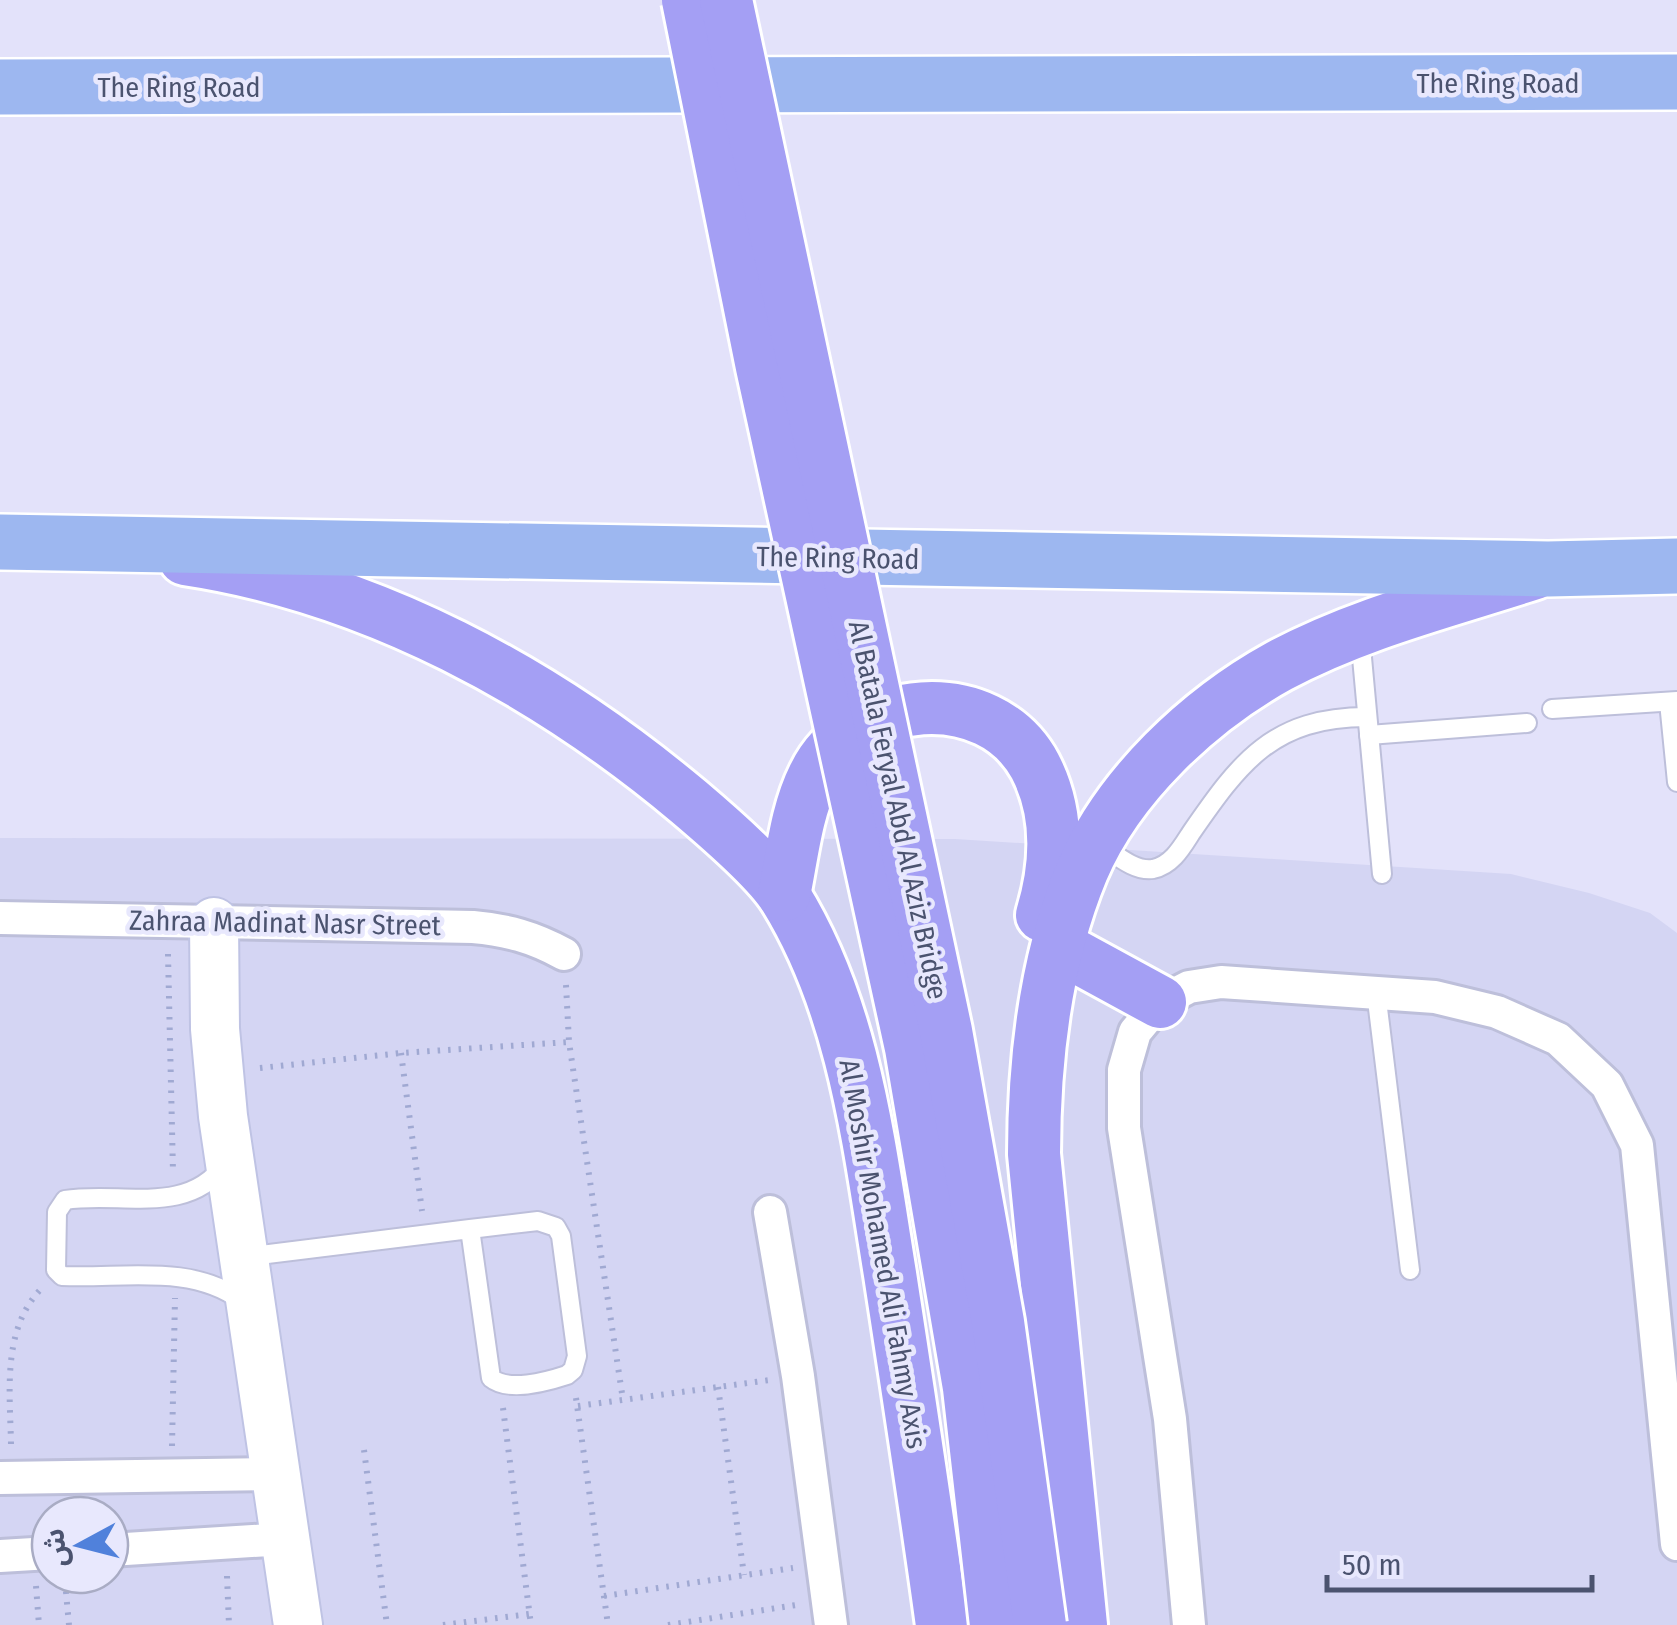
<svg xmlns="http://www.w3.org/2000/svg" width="1677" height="1625" font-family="'Fira Sans Condensed','Noto Sans Arabic',sans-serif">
<rect width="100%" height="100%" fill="#e3e2fa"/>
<path fill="#d4d5f3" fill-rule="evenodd" d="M0 838 955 839 1511 874 1589 893 1650 913 1677 933V1625H0ZM50 1515H110V1575H50Z"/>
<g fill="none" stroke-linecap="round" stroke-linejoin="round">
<g stroke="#bdbfda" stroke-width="22">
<g id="lane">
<polyline points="1360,636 1382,874"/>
<polyline points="1669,702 1677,782"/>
<polyline points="1552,709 1677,701"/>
<polyline points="1369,735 1527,723"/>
<path d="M1099 844C1114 853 1134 872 1153 869 1172 865 1182 847 1191 833 1240 762 1273 717 1367 717"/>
<polyline points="1376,992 1410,1270"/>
<path d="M225 1164C187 1217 120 1191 65 1200L57 1212 56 1270 62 1276C122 1279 191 1263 242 1301"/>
<path d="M244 1257 470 1229 491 1378C508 1392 546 1382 567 1375L573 1370 577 1356 561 1236 556 1227 538 1221 470 1229"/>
</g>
</g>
<g stroke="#bdbfda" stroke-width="38">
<g id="street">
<path d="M0 918 473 927C507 930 533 937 564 954"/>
<polyline points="770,1212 798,1376 831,1625"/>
<polyline points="0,1478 276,1474"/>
<polyline points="110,1550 285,1539"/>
<polyline points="0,1556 50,1553"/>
<polyline points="1189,1625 1170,1419 1124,1128 1124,1070 1135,1032 1160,1002 1189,987 1221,982 1435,997 1497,1012 1558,1039 1607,1085 1637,1145 1677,1544"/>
</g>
</g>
<g stroke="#bfc3e4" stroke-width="52">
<polyline id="secondary" points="214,922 215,1029 223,1116 298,1625"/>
</g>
<g stroke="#fff" stroke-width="58">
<g id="primary">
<path d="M185 559C372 587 546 682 689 802 715 824 768 870 785 897 855 1010 869 1146 890 1274 908 1391 926 1508 942 1625"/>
<path d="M784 895C792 857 796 812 814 776 854 694 989 681 1035 766 1060 814 1057 865 1042 915"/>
<polyline points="1059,947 1160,1002"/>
<path d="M1081 1625 1034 1154C1034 1061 1046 958 1082 871 1118 786 1199 710 1279 666 1359 623 1449 601 1535 573"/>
</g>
</g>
<g stroke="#fff" stroke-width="60">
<g id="highway">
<polyline points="0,87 1677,82"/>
<polyline points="0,542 1548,569 1677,566"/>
</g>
</g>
<g stroke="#a0a9d2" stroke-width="6" stroke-dasharray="2.5 8" stroke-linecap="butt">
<polyline points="168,954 173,1172"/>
<polyline points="566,985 569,1042 623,1400"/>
<polyline points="401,1053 422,1211"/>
<polyline points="260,1068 401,1053 569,1042"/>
<polyline points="718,1387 744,1575"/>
<polyline points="576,1398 608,1625"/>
<polyline points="578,1406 770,1380"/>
<polyline points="503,1408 531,1625"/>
<path d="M11 1444C10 1391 2 1331 40 1290"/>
<polyline points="172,1446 175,1298"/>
<polyline points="364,1450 387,1625"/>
<polyline points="227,1576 229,1625"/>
<polyline points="65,1581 69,1625"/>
<polyline points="36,1586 39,1625"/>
<polyline points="604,1596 793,1568"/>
<polyline points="443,1625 529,1614"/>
<polyline points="668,1625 796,1605"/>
</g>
<use href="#lane" stroke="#fff" stroke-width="18"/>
<use href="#street" stroke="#fff" stroke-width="32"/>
<use href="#secondary" stroke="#fff" stroke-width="48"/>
<use href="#primary" stroke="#a49ff4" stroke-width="52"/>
<use href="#highway" stroke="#9db7f0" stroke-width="55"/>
<g stroke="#fff" stroke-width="58" stroke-linecap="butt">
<g id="primary-bridge">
<polyline points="688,0 762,367 911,1048 969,1388 996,1625"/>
<polyline points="726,0 946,1031 998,1322 1040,1625"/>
</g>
</g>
<use href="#primary-bridge" stroke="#a49ff4" stroke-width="52"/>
</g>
<g text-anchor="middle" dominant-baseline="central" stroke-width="9" stroke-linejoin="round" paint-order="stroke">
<g font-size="28" fill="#4b536f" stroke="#e8e8fd">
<text x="1498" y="83">The Ring Road</text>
<text x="179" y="87">The Ring Road</text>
<text transform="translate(838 558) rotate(1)">The Ring Road</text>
<text transform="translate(898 810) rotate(78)">Al Batala Feryal Abd Al Aziz Bridge</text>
<text transform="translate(285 923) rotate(1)">Zahraa Madinat Nasr Street</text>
<text transform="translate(883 1254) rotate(80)">Al Moshir Mohamed Ali Fahmy Axis</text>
</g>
</g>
<g transform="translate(80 1545) rotate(263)"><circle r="48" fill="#e8e8fd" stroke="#a9acc4" stroke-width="2.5"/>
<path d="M0-8L18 38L0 25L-18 38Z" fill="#5081db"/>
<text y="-15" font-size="28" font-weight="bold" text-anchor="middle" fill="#4b536f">ش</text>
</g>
<path d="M1327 1575v15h265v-15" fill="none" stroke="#4b536f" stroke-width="5"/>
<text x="1342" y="1575" font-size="30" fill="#4b536f" stroke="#e8e8fd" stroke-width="8" paint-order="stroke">50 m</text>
</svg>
